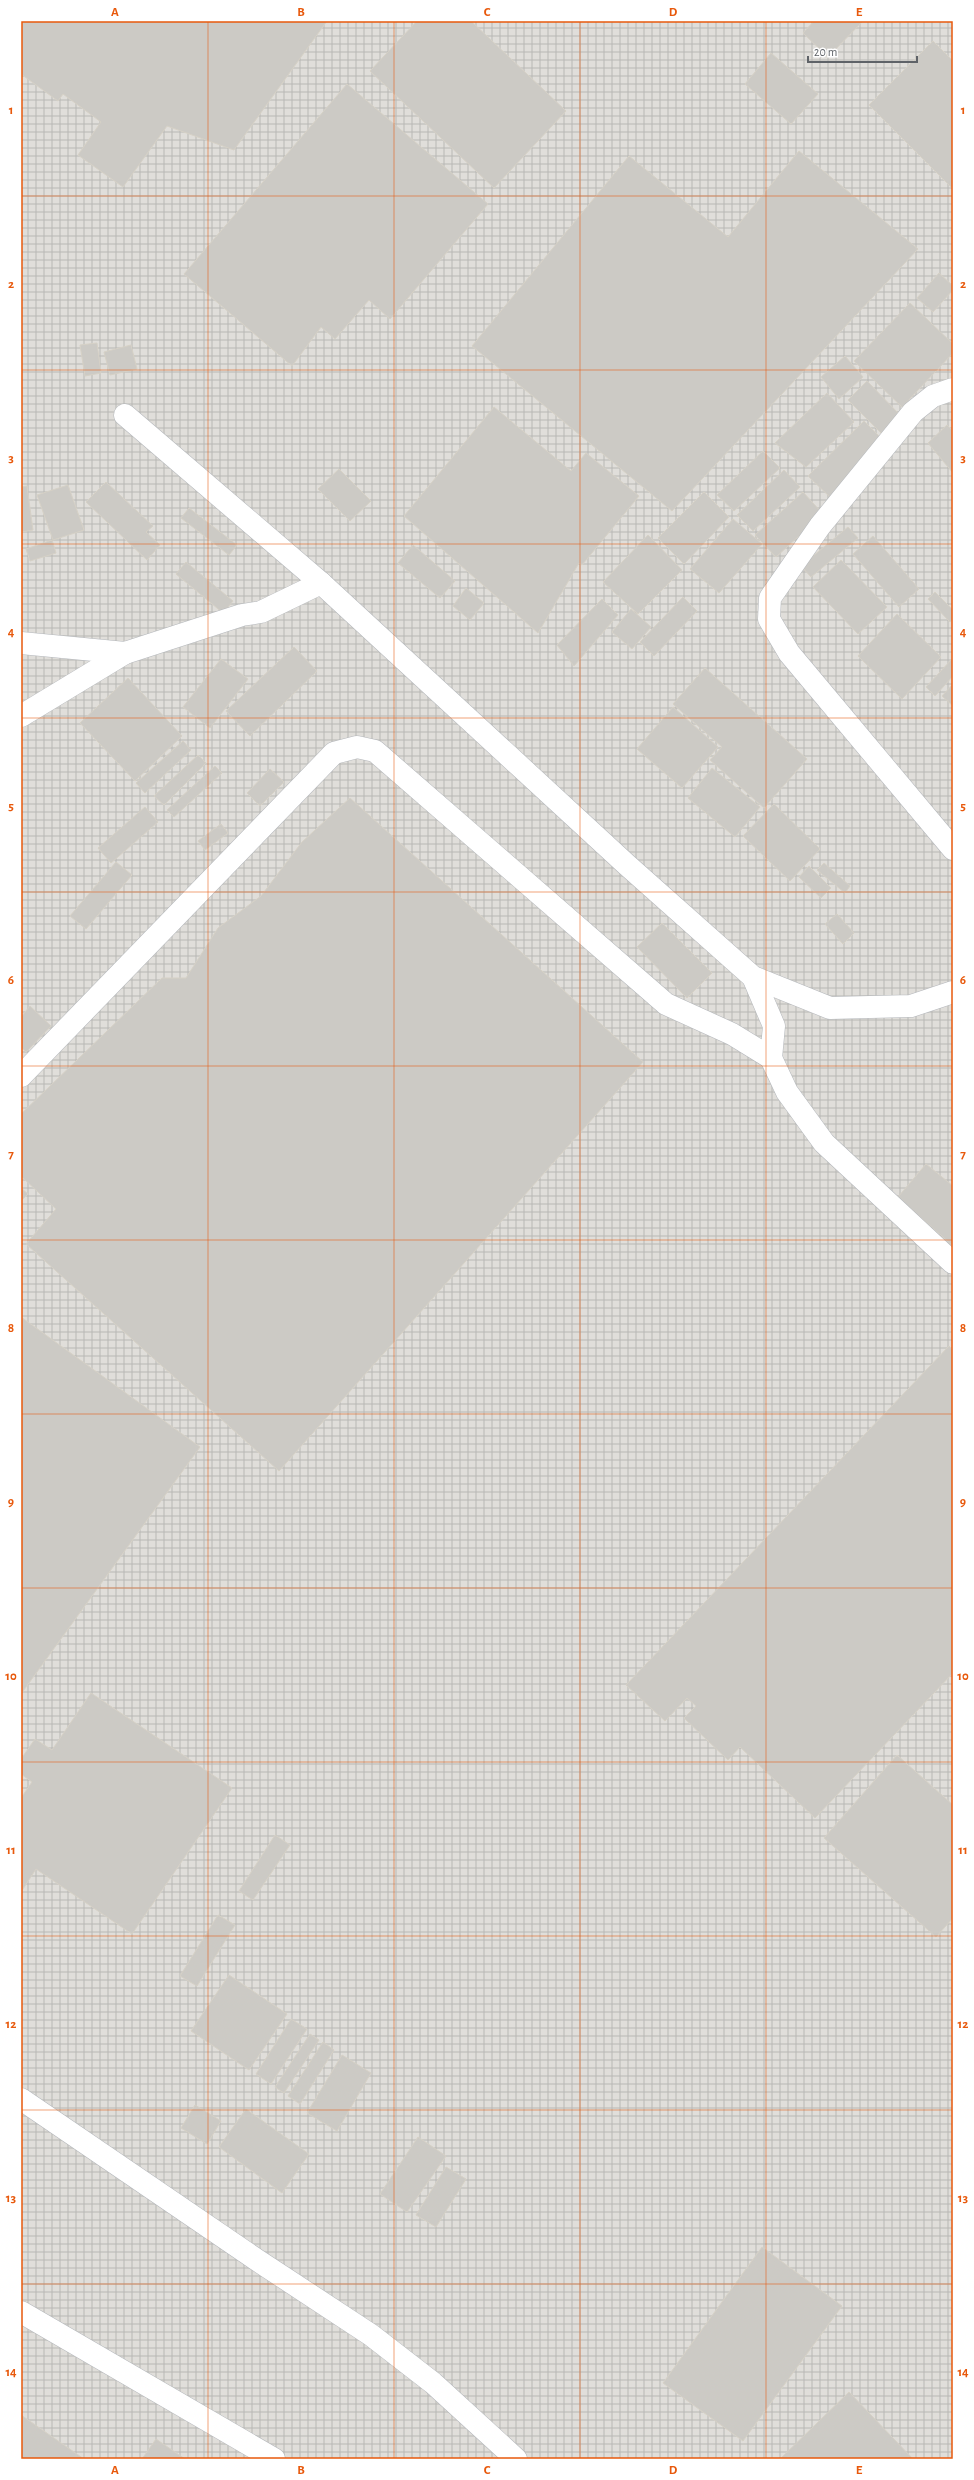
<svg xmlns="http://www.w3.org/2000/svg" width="974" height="2480" font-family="'Alegreya Sans',sans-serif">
<defs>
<pattern id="industrial-grid" width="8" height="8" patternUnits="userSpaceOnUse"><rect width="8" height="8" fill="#e0deda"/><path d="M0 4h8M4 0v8" fill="none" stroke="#b9b8b5"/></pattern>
</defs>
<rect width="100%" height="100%" fill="#f1efe8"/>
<rect fill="url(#industrial-grid)" x="21" y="21" width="932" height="2438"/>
<g fill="#cccac5" stroke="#d6d1c6">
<polygon points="21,21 327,21 234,150 167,126 123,187 78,155 101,122 63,94 58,101 21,74"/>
<polygon points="417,21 471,21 566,111 494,188 370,71"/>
<polygon points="814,21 863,21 828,57 803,33"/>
<polygon points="933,41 953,61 953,189 869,105"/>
<polygon points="771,53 818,94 791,124 745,84"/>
<polygon points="347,84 488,204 390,319 369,300 335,339 321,327 292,366 184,274"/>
<polygon points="799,151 918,249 672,511 472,346 629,156 728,237"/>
<polygon points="939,273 953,286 953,290 933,312 917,298"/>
<polygon points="910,303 953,344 953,353 902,407 854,361"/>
<polygon points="97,343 101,373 85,376 80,345"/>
<polygon points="131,345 137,369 110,375 104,352"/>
<polygon points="845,356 863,377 839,399 821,377"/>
<polygon points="867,381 899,414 881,433 848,400"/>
<polygon points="827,393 854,422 806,467 775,443"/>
<polygon points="494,407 571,471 586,453 639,496 582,565 579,563 538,633 404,516"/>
<polygon points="864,421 887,444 832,499 808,476"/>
<polygon points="947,425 953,431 953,473 928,443"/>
<polygon points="763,451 780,468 734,511 717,495"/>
<polygon points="339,469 371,501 350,521 318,489"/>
<polygon points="784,470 800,487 753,531 737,515"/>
<polygon points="106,482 153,526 146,532 160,545 147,560 86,502"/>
<polygon points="68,485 84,530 53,540 37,495"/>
<polygon points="27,486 33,530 21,532 21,487"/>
<polygon points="704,492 729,517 684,564 658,538"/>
<polygon points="803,492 823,514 776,557 755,535"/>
<polygon points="189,508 237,545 229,555 181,518"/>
<polygon points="733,519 762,544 719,593 690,569"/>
<polygon points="848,527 858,538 811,577 801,566"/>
<polygon points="648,535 682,570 638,614 603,582"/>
<polygon points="873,536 919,589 899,607 853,554"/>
<polygon points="52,540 56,553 30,561 26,549"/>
<polygon points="413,545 455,581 440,598 398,563"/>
<polygon points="841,560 887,607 858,634 813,587"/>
<polygon points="186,562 233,601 223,613 176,574"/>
<polygon points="466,588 484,603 470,620 453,606"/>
<polygon points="935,592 953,610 953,619 950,622 928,599"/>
<polygon points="683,597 697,611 654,656 640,642"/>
<polygon points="602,599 618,615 574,666 557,645"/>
<polygon points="631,609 651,627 632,649 612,632"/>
<polygon points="897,614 941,657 902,699 858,656"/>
<polygon points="294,647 317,671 250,736 226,711"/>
<polygon points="953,658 953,676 935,696 926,687"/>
<polygon points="221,659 248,679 210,728 183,707"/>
<polygon points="705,668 807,759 764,808 710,760 722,747 673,704"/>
<polygon points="128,678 182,736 135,781 80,723"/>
<polygon points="953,684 953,706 942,696"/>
<polygon points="673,707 718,747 682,788 637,749"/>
<polygon points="183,741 191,750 145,793 136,783"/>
<polygon points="198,755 206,763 164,805 154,796"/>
<polygon points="215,766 222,773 174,817 167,810"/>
<polygon points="712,768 760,807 735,837 688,798"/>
<polygon points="270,769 284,782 260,806 247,793"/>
<polygon points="350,798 643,1062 279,1471 26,1244 56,1209 21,1176 21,1114 162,978 186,978 218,928 261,896 302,842"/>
<polygon points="774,804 820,849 790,881 743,836"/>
<polygon points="145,807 158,822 111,863 98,848"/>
<polygon points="221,824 228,833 205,850 198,841"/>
<polygon points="116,862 132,875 86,929 70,916"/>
<polygon points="824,863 850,886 845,893 817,870"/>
<polygon points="809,866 831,888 821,898 799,877"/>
<polygon points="837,914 854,933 843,944 825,924"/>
<polygon points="662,923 712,973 687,998 637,947"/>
<polygon points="30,1006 51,1026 26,1052 21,1047 21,1017"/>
<polygon points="926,1164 953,1186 953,1246 898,1197"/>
<polygon points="21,1188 28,1194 21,1201"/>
<polygon points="21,1317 200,1447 21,1694"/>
<polygon points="949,1346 953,1350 953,1673 815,1818 740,1747 728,1760 684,1718 696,1706 687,1698 665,1721 626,1685"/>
<polygon points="91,1693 232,1788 132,1934 36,1869 21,1892 21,1798 32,1782 21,1774 21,1759 35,1739 52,1750"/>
<polygon points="897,1755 953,1805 953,1918 936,1937 824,1838"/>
<polygon points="275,1835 290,1845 253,1900 239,1891"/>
<polygon points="218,1915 235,1925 197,1986 180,1976"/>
<polygon points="229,1975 287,2014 249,2070 191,2031"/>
<polygon points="291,2019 307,2029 271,2084 256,2074"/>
<polygon points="310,2034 319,2040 284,2093 275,2087"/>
<polygon points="323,2042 334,2050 300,2104 288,2096"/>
<polygon points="342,2055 371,2073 337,2131 307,2113"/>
<polygon points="195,2105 221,2121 207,2144 181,2128"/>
<polygon points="246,2109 309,2154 282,2193 219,2147"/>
<polygon points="418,2137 446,2156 407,2212 380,2194"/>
<polygon points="446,2167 466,2179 436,2227 416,2215"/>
<polygon points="762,2247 842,2306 743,2441 663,2383"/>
<polygon points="849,2392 913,2459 780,2459"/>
<polygon points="21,2415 84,2459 21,2459"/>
<polygon points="156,2439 185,2459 142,2459"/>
</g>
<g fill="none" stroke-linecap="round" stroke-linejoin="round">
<g stroke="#b5b8bc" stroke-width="23">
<g id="minor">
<polyline points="953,389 933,396 913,412 820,526 770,598 769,619 789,653 953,849"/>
<polyline points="125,415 321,583 627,865 753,977 830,1008 911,1006 953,992"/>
<polyline points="21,643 125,653 242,615 261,612 321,583"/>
<polyline points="21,716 125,653"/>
<polyline points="771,1058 787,1092 824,1143 953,1263"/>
<polyline points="21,1076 334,753 357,747 375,751 666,1004 732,1034 771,1058 774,1026 753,977"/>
<polyline points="21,2099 257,2260 371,2335 433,2383 516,2459"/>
<polyline points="21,2312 274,2459"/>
</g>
</g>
<use href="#minor" stroke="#fff" stroke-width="22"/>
</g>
<path fill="none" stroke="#e8590c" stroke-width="1" stroke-opacity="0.55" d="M208 21V2459M394 21V2459M580 21V2459M766 21V2459M21 196H953M21 370H953M21 544H953M21 718H953M21 892H953M21 1066H953M21 1240H953M21 1414H953M21 1588H953M21 1762H953M21 1936H953M21 2110H953M21 2284H953"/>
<rect width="974" height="2480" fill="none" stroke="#ffffff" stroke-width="44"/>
<path d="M808 56v6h109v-6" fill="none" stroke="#5f6368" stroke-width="2"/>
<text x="814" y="56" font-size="12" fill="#5f6368" stroke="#ffffff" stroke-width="3" paint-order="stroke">20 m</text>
<rect x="22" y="22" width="930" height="2436" fill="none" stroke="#e8590c" stroke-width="1.5"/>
<g font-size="13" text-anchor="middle" font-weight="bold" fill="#e8590c">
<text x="115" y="16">A</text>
<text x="301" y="16">B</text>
<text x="487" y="16">C</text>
<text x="673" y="16">D</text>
<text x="859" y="16">E</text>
<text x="11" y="114">1</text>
<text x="963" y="114">1</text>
<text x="11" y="288">2</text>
<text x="963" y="288">2</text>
<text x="11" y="462">3</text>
<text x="963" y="462">3</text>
<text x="11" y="636">4</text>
<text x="963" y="636">4</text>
<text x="11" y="810">5</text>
<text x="963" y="810">5</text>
<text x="11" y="984">6</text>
<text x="963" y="984">6</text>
<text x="11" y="1158">7</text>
<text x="963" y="1158">7</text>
<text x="11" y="1332">8</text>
<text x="963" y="1332">8</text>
<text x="11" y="1506">9</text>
<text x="963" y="1506">9</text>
<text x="11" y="1680">10</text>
<text x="963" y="1680">10</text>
<text x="11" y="1854">11</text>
<text x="963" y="1854">11</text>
<text x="11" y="2028">12</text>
<text x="963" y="2028">12</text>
<text x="11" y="2202">13</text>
<text x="963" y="2202">13</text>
<text x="11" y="2376">14</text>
<text x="963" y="2376">14</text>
<text x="115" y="2474">A</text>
<text x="301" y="2474">B</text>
<text x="487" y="2474">C</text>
<text x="673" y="2474">D</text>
<text x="859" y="2474">E</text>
</g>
</svg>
